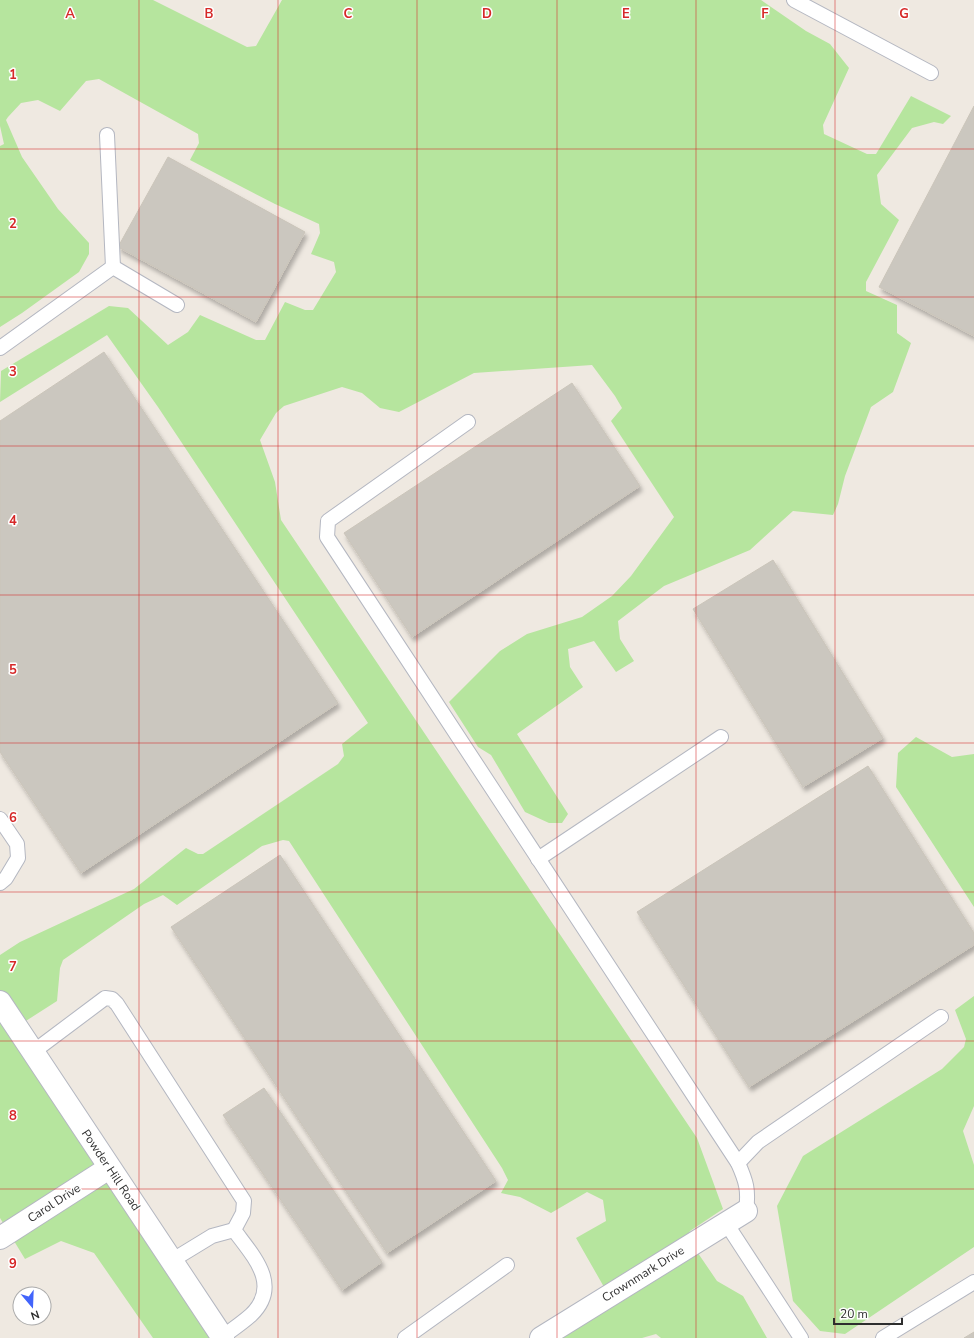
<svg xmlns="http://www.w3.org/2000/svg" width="974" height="1338" font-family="'Nunito Sans',sans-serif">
<defs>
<filter id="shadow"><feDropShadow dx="2.5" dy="4.5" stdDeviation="2" flood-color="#0004"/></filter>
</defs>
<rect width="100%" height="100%" fill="#efe9e1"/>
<g fill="#b6e59e">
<polygon points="0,0 153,0 247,47 256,46 282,0 761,0 806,31 830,44 849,68 823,125 824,134 867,154 876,154 911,96 951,116 943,124 934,122 912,128 877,175 881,204 899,220 866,282 866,291 897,305 897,333 911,343 893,392 871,407 845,476 838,504 833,515 793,511 750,550 664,586 618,621 620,639 634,661 616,672 594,641 568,649 570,667 583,687 517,734 568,814 562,823 549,823 525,812 491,755 478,747 449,702 500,651 527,634 582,617 612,596 631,576 674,517 611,421 622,408 615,396 592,365 474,373 399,412 380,408 362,393 342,387 284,406 276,413 260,440 275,482 281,520 697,1138 723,1209 690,1231 687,1237 717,1281 743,1296 767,1338 661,1338 656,1334 642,1338 530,1338 597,1294 604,1287 576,1238 606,1221 603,1200 587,1192 551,1213 520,1197 501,1193 508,1180 502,1168 289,841 283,840 262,846 177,905 163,895 144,904 63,960 60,968 57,1001 18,1026 223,1338 153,1338 94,1253 61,1241 25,1259 0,1218 0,955 20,942 134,889 186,848 198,854 203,854 338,764 344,756 342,744 368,723 158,407 107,335 0,402 1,371 109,306 128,308 168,345 188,332 200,315 256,340 265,340 285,302 305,310 313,310 336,272 334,262 311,254 320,233 319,224 275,204 190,160 199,143 198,134 99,79 86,81 60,111 38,100 21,103 8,117 6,120 22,157 58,209 89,243 89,254 79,272 22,313 0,327 0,146 4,144 0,126"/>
<polygon points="916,737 952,757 974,754 974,907 896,787 898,753"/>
<polygon points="974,996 974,1106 963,1131 974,1165 974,1247 845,1334 820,1331 793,1301 777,1206 803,1156 942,1069 964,1047 966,1039 955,1010"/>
</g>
<g fill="#cbc7bf" stroke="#cbc5ba" filter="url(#shadow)">
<polygon points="974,106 974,336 879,287"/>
<polygon points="168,157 305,232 256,322 118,247"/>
<polygon points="104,352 338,703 81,873 0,752 0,421"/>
<polygon points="572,383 640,486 412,637 344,533"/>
<polygon points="773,560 883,738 803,787 693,609"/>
<polygon points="868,766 974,933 974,945 749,1087 637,912"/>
<polygon points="280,855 496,1181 387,1253 171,927"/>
<polygon points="264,1088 382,1262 342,1290 223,1115"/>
<polygon points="974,1332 974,1338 964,1338"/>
</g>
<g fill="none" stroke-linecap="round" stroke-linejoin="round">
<g stroke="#b4b7c1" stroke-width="16">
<g id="lane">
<polyline points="794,0 931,73"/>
<polyline points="107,135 113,267"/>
<polyline points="0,348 113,267 177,305"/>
<path d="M468 422 328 521 327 537 738 1163C746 1181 749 1190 746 1211"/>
<polyline points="0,819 17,844 18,858 6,878 0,883"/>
<polyline points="538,859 721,737"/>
<path d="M33 1052 105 998 112 999 117 1004 244 1201 243 1213 234 1230C253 1256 282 1285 251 1315 242 1323 232 1330 222 1337"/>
<polyline points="738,1163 758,1142 941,1017"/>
<polyline points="726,1223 801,1338"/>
<polyline points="171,1261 212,1236 234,1230"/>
<polyline points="405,1338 507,1265"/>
<polyline points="883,1338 974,1282"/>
</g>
</g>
<g stroke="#b4b7c1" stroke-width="24">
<g id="street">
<polyline points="0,1002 223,1338"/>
<polyline points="0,1238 109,1168"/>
<polyline points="541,1338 746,1211"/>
</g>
</g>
<use href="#lane" stroke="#fff" stroke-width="14"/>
<use href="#street" stroke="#fff" stroke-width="22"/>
</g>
<path fill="none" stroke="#d62828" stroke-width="1" stroke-opacity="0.55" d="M139 0V1338M278 0V1338M417 0V1338M557 0V1338M696 0V1338M835 0V1338M0 149H974M0 297H974M0 446H974M0 595H974M0 743H974M0 892H974M0 1041H974M0 1189H974"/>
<g text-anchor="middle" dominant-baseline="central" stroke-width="3" stroke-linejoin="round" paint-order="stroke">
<g font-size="12" fill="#2e2e2e" stroke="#fff">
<text transform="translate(111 1170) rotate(56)">Powder Hill Road</text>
<text transform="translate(54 1203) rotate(-33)">Carol Drive</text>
<text transform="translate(643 1274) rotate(-32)">Crownmark Drive</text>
</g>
</g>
<g font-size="13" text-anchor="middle" font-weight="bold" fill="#d62828" stroke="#fff" stroke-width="3" stroke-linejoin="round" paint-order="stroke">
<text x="70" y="18">A</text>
<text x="209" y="18">B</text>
<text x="348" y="18">C</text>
<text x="487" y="18">D</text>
<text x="626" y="18">E</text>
<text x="765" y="18">F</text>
<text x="904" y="18">G</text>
<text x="13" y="79">1</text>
<text x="13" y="228">2</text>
<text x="13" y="376">3</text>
<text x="13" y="525">4</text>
<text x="13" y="674">5</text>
<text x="13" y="822">6</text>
<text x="13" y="971">7</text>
<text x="13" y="1120">8</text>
<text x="13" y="1268">9</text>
</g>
<g transform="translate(32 1306) rotate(161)"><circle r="19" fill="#ffffff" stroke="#ababab"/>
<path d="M0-3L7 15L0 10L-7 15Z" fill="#4264fb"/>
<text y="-6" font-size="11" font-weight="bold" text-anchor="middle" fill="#2e2e2e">N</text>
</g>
<path d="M834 1318v6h68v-6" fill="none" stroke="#2e2e2e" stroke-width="2"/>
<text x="840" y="1318" font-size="12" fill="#2e2e2e" stroke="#ffffff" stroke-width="3" paint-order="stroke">20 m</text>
</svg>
